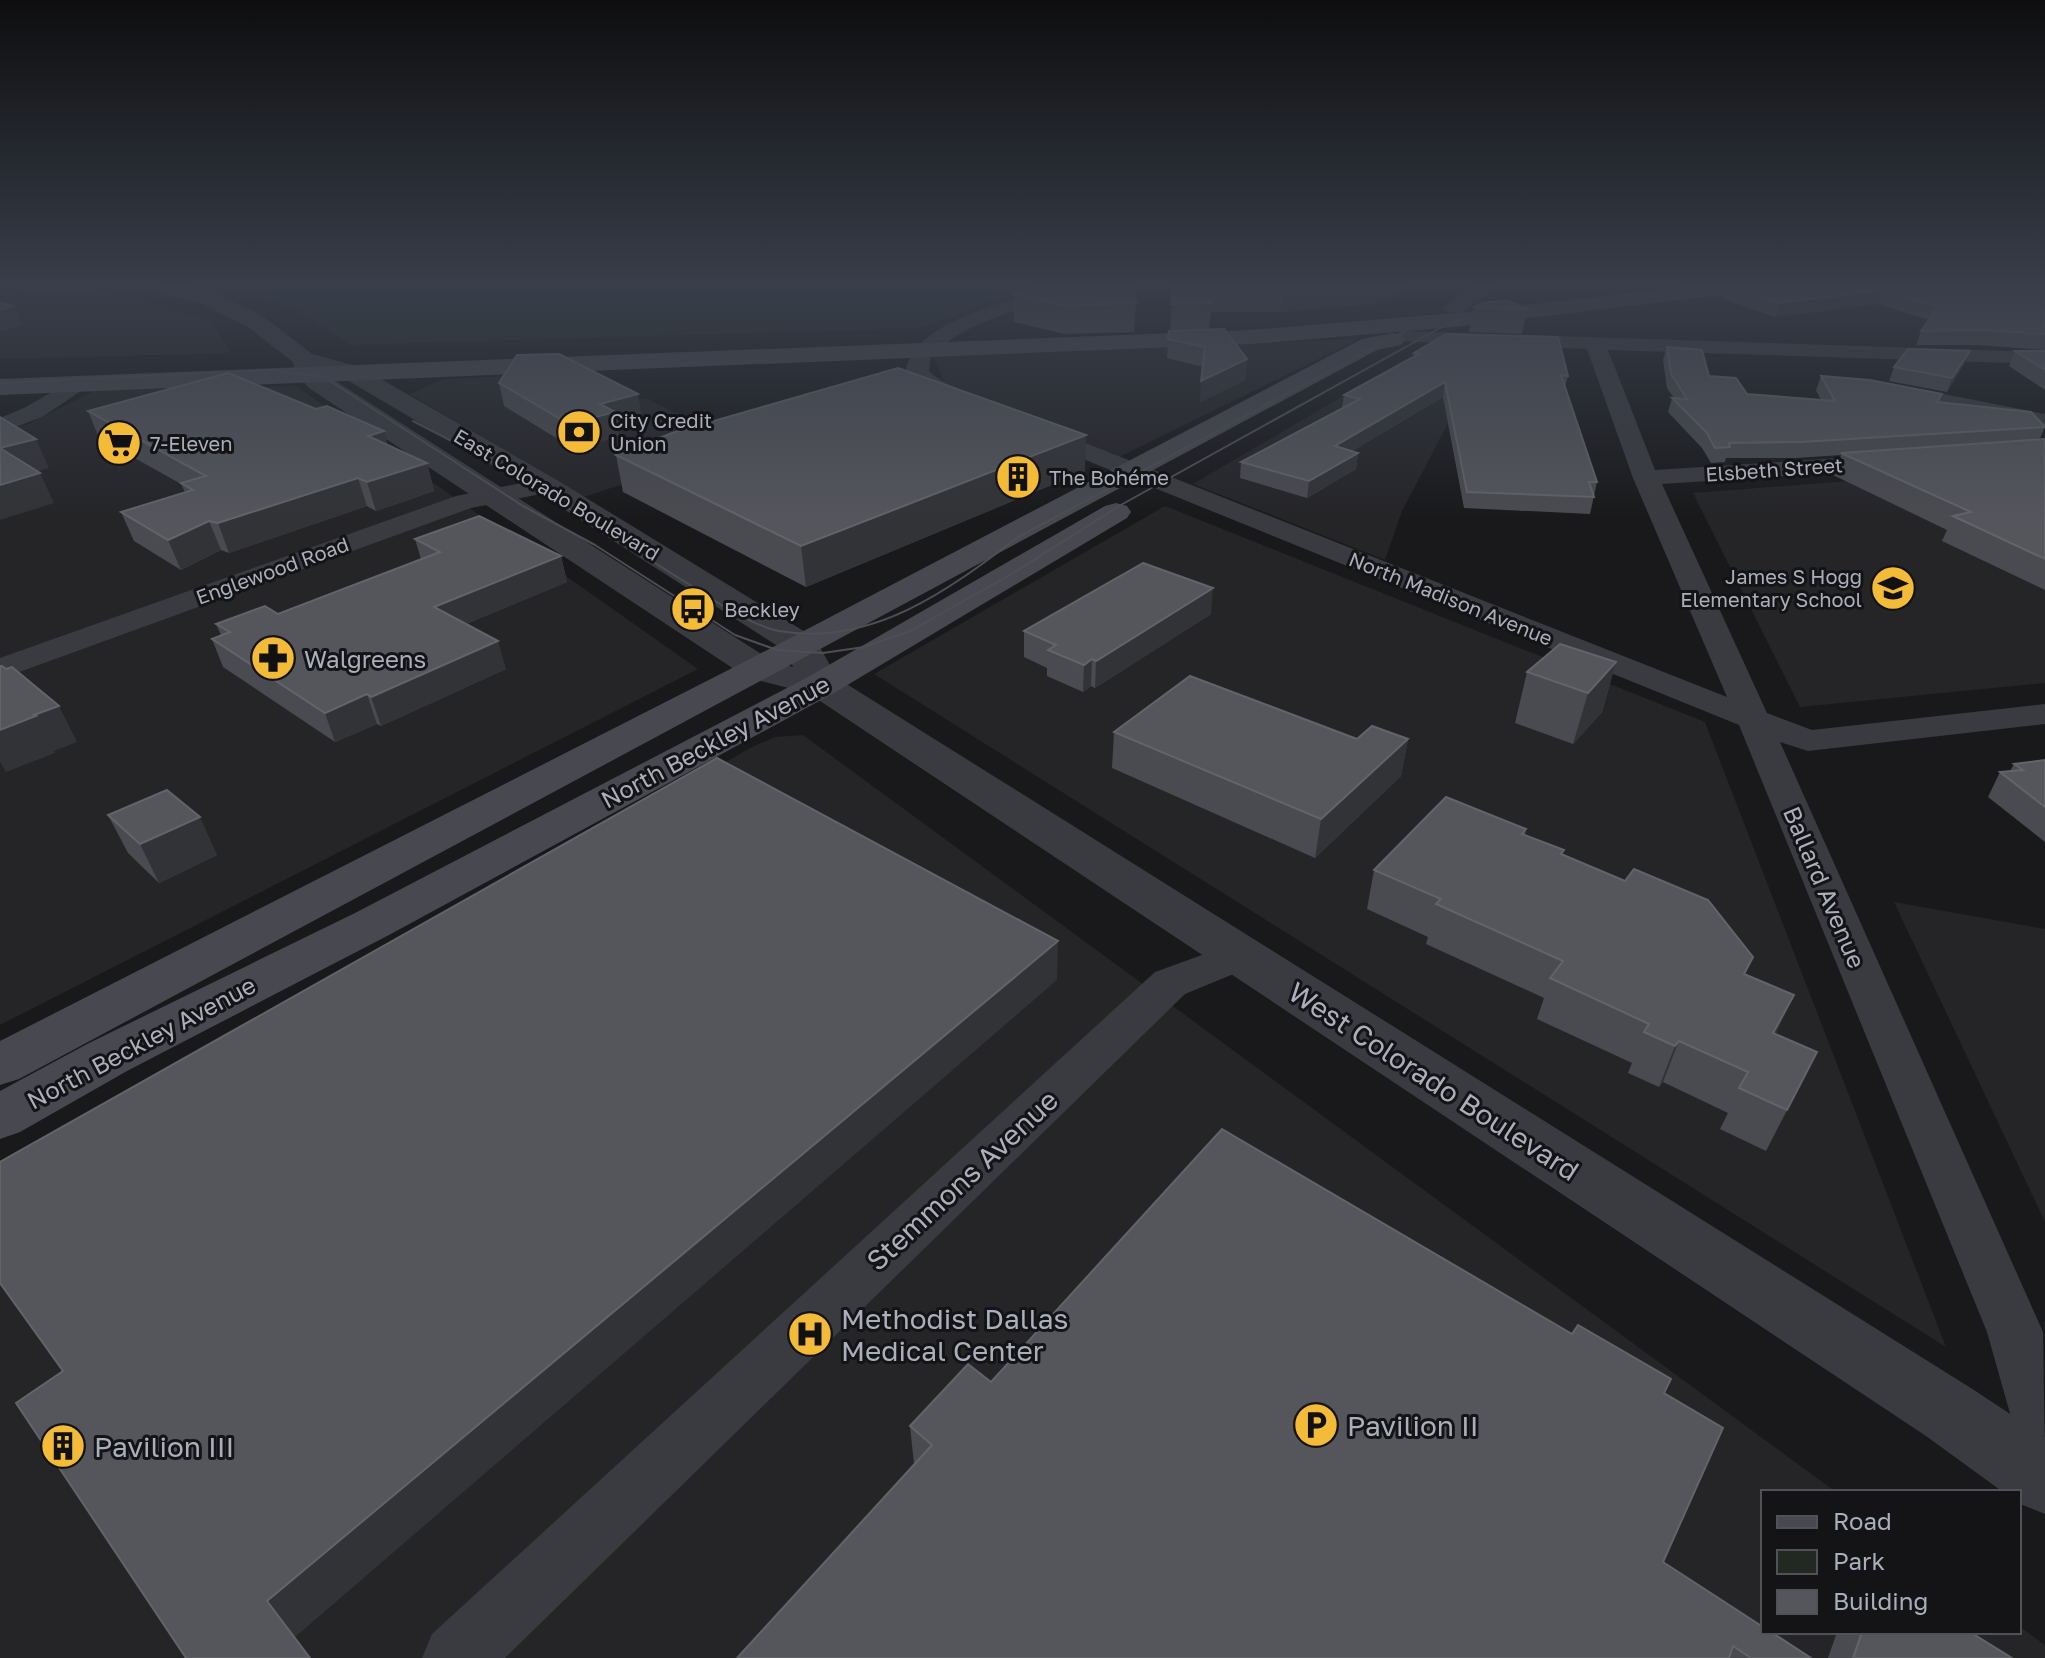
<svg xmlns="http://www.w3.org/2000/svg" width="2045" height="1658" font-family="'Golos Text',sans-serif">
<rect width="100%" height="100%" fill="#19191b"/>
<g fill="#252528">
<polygon points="37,287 88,287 212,321 230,353 0,359 0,291"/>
<polygon points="1359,339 1117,458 946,386 934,357"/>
<polygon points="1427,347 1486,351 1402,511 1385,560 1193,484"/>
<polygon points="580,373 630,399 648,399 739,446 581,498 410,394 443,379"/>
<polygon points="296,386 698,669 0,1025 0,432 28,424 96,390"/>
<polygon points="2045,466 2045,683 1800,707 1693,493"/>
<polygon points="1165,506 1705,722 1946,1347 874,674"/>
<polygon points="803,735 1836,1492 1763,1492 1763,1632 2019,1632 2019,1626 2045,1645 2045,1658 0,1658 0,1176 752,747 775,737"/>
<polygon points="1894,902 2045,929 2045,1222"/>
</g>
<polygon fill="#212922" points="224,287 1037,287 919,328 351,345 293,308"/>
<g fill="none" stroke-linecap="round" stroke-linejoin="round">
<g fill="#3a3b40" fill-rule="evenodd">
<path d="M1055 287H1081L1078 291C1030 307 969 319 931 355L929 371C943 385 965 389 976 402L973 407C948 413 920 389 906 370 914 321 1013 300 1055 287Z"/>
<polygon points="1405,331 2045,352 2045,364 1608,350 1655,470 1887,455 1896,457 1899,462 1896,467 1887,469 1662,484 1767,713 1812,730 2045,704 2045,724 1808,751 1780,742 2043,1332 2045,1460 2024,1451 2015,1431 1987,1332 1739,725 1029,437 1025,432 1029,427 1045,427 1727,697 1633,478 1587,349 1398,341 1395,337 1398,333"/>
<polygon points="76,378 87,384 84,389 42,417 0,433 0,418 26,407"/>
<polygon points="1888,383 2045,414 2045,428 1880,395 1877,390"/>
<polygon points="547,478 556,481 560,486 556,491 471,508 0,679 0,658 456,496"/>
<polygon points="1238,942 1253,946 1259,956 1253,966 1185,994 505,1658 422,1658 432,1634 1155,972"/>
</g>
<g fill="#3a3b40" fill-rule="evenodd">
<path d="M154 287H187L220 295 264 317 312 354 360 367 557 480 815 638 837 678 1974 1390 2045 1437V1514L2020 1504 2019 1492H2003L1926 1436 808 693 746 677 309 388 295 372 293 362 248 327 204 305 157 291ZM320 371 342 377 537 492 787 652 793 667 772 661Z"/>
<polygon points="1474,287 1499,287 1462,312 1446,312 1443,307"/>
</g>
<g fill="#484950" fill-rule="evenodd">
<polygon points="1683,287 1745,287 1735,293 1455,327 1251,344 0,395 0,379 1251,330 1455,313"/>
<polygon points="1393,333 1401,335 1405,340 1401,345 1377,350 19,1079 0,1085 0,1041 746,661 1362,339"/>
<polygon points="1116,503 1127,506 1131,512 1127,518 834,693 389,935 127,1071 20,1132 0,1139 0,1091 89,1043 355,913 808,677 1105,506"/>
</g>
<g stroke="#4d4f55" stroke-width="2">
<polyline points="0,383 272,370 324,377 523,506 595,545 735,635 777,650 823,653 864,647 910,631 1010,575 1119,506 1449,323 1483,314 1720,287"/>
<path d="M413 421 511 472 739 616C752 621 766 629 779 631 872 647 949 590 1018 537L1409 329 1450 315"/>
</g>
</g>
<g fill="#4a4b50">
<polygon points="1173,287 1410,287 1373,304 1280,312 1211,312 1209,329 1170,330"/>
<polygon points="1724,287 2045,287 2045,350 1977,345 1916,345 1921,331 1929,320 1878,304 1775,317 1721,298"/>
<polygon points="1014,294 1136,303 1134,332 1065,334 1014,322"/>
<polygon points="1474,307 1527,309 1522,334 1469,332"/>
<polygon points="1169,331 1247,359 1245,380 1200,402 1203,367 1167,358"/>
<polygon points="1667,347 1709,376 1747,394 1821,400 1816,390 1821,376 1942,394 1938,402 2045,427 2039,440 2045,439 2045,590 1942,541 1947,530 1833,475 1841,455 1796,458 1726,458 1725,462 1711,463 1702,448 1668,412 1672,398 1674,398 1667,388 1663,360"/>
<polygon points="1970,351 1964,364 1947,392 1889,381 1894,367"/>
<polygon points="2015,351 2045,351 2045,390 2009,366"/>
<polygon points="1414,353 1568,376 1565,387 1597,482 1590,514 1464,508 1443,397 1352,451 1358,453 1356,469 1307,498 1240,478 1241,462 1342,408 1344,395 1413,358"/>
<polygon points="499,383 642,418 617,425 619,436 574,449 504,406"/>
<polygon points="88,411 388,445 427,463 434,491 376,511 367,506 229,553 221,550 181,570 134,541 121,512 185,492 181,484 99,438"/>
<polygon points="616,455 1085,471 806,587 623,492"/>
<polygon points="415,539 561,556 567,582 466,624 506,669 381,726 377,724 335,742 223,667 212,639 221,635 216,624 278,614 421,559"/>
<polygon points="1211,614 1095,688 1091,686 1083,692 1047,676 1047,668 1024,657 1024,631"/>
<polygon points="1616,662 1602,712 1573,744 1515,723 1527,672"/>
<polygon points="1114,732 1357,739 1408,739 1401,776 1315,858 1112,768"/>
<polygon points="2045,760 2045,842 1988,797 2000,772 2010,771 2014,764"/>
<polygon points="108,815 217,855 159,883 128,853"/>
<polygon points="1526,829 1525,835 1753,957 1745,974 1776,1034 1817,1052 1766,1151 1720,1129 1728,1113 1663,1082 1659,1087 1628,1073 1632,1063 1537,1019 1544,998 1426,944 1428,937 1367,909 1374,870"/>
<polygon points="991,1382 1664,1393 1663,1562 1811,1658 737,1658 914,1464 910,1426"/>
<polygon points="1837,1632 1862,1632 2012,1658 1828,1658"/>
</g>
<g fill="#323336">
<polygon points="1283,287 1410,287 1373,304 1280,312"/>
<polygon points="1883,290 1878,304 1775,317 1779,303"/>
<polygon points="14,306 22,325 0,331 0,310"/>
<polygon points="1970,351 1964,364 1947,392 1952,378"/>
<polygon points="1247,359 1245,380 1200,402 1201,381"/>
<polygon points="1445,382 1443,397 1333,462 1335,446"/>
<polygon points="638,394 642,418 617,425 619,436 574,449 569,424 600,404"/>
<polygon points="384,431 391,458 368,436"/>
<polygon points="1086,435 1085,471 806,587 801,546"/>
<polygon points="36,439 49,468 13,478 0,448"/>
<polygon points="1358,453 1356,469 1307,498 1309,481"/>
<polygon points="427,463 434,491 376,511 367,482"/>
<polygon points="40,473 54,503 0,520 0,485"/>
<polygon points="358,478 367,506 229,553 218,523"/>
<polygon points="209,521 221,550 181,570 168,540"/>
<polygon points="561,556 567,582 442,634 434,607"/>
<polygon points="1213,588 1211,614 1095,688 1096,661"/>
<polygon points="498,641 506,669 381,726 371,697"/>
<polygon points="1092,659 1091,686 1083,692 1084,665"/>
<polygon points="1616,662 1602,712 1573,744 1588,693"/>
<polygon points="367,694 377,724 335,742 325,713"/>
<polygon points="59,706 77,742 54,751 55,753 6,772 0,762 0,730 34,715"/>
<polygon points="1408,739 1401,776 1315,858 1321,819"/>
<polygon points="200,817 217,855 159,883 140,844"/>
<polygon points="1058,941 1057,980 294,1638 267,1601"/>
<polygon points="1794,995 1775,1036 1773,1033"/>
<polygon points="1679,1041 1663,1082 1659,1087 1675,1046"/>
</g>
<g fill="#55565c" stroke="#62646a" stroke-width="2">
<polygon points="1035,287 1133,287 1136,303 1066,306 1014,294"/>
<polygon points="1173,287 1258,287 1200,287 1211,303 1171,304"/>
<polygon points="1733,287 2045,287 2045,334 1983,330 1921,331 1938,307 1883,290 1779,303"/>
<polygon points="1507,300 1527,309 1474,307 1481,303"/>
<polygon points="0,302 14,306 0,310"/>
<polygon points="1224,329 1247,359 1201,381 1205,347 1168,339 1169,331"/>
<polygon points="1446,334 1558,337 1568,376 1561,375 1597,482 1589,482 1594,497 1467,492 1445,382 1335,446 1358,453 1309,481 1241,462 1360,399 1344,395 1419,354 1414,353"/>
<polygon points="1667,347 1702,350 1709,376 1736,378 1747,394 1835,401 1821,376 1870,380 1942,394 1937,402 2031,412 2045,427 1801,442 1729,443 1730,447 1715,448 1707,433 1672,398 1687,399 1671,374"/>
<polygon points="1908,349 1970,351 1952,378 1894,367"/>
<polygon points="2015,351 2045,351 2045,370"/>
<polygon points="559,354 638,394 600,404 615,412 569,424 499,383 517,355"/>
<polygon points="898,368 1086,435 801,546 616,455 672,433"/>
<polygon points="228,373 316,409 327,406 384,431 368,436 427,463 367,482 358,478 218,523 209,521 168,540 121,512 193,490 181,483 206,476 88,411"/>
<polygon points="0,417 36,439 0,448"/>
<polygon points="2045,439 2045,559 1953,516 1971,512 1841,453"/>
<polygon points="0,448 40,473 0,485"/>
<polygon points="479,516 561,556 434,607 498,641 371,697 367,694 325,713 212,639 230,632 216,624 265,606 278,614 440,552 415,539"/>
<polygon points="1143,563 1213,588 1096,661 1092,659 1084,665 1048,650 1056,645 1024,631"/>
<polygon points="1560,644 1616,662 1588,693 1527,672"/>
<polygon points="0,666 2,666 6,669 12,667 59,706 34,715 36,716 0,730"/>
<polygon points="1190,676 1357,739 1372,726 1408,739 1321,819 1114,732"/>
<polygon points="717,758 1058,941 267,1601 310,1658 186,1658 16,1403 63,1371 0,1283 0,1162"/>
<polygon points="2045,760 2045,807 2000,772 2023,770 2014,764"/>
<polygon points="167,790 200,817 140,844 108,815"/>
<polygon points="1446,797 1526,829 1522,834 1564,850 1561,854 1625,881 1634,869 1708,900 1753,957 1744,974 1794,995 1773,1033 1817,1052 1787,1110 1739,1088 1748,1072 1679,1041 1675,1046 1644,1032 1649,1024 1550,978 1563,961 1436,904 1441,899 1374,870"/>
<polygon points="1222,1129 1572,1334 1578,1325 1671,1379 1664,1393 1723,1428 1663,1562 1763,1627 1763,1632 1771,1632 1811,1658 1751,1658 1733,1646 1729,1658 737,1658 932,1445 910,1426 968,1364 991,1382"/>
<polygon points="1862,1632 1970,1632 2012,1658 1853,1658"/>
</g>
<linearGradient id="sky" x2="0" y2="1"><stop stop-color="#0e0e0f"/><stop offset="0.55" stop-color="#383e4a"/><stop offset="1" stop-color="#383e4a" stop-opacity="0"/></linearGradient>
<rect width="2045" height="519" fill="url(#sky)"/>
<defs>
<g id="bank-disc" transform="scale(2.3)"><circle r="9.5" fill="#f4bb38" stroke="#141416"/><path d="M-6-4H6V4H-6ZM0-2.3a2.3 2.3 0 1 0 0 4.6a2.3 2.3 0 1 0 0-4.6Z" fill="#111"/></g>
<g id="supermarket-disc" transform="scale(2.3)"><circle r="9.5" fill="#f4bb38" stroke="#141416"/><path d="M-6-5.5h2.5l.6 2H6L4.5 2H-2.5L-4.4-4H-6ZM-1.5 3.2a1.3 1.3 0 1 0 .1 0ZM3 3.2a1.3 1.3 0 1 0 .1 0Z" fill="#111"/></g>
<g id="building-disc" transform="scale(2.3)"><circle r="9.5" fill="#f4bb38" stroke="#141416"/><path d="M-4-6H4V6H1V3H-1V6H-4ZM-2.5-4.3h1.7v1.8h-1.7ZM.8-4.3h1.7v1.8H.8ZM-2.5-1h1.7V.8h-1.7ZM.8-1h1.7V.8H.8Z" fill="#111"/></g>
<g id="school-disc" transform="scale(2.3)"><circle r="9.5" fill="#f4bb38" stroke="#141416"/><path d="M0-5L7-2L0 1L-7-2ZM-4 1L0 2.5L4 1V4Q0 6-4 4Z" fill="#111"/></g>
<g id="bus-disc" transform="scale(2.3)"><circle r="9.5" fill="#f4bb38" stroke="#141416"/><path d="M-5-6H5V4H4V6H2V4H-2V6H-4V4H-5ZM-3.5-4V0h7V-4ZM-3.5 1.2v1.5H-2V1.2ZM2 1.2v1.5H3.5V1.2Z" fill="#111"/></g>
<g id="pharmacy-disc" transform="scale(2.3)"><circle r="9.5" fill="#f4bb38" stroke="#141416"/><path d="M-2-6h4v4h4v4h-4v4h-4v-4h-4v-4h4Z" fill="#111"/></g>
<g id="hospital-disc" transform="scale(2.3)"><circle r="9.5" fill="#f4bb38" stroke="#141416"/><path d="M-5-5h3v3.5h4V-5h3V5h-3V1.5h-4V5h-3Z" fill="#111"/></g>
<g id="parking-disc" transform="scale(2.3)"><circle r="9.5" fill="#f4bb38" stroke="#141416"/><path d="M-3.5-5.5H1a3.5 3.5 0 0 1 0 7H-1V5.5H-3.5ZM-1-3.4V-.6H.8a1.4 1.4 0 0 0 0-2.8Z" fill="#111"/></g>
</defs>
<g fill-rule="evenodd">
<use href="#bank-disc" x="579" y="432"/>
<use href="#supermarket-disc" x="119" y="443"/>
<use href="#building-disc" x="1018" y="477"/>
<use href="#school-disc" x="1893" y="588"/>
<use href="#bus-disc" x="693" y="609"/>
<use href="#pharmacy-disc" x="273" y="658"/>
<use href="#hospital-disc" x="810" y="1334"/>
<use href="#parking-disc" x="1316" y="1425"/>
<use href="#building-disc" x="63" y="1446"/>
</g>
<g text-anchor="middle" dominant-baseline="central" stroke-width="6" stroke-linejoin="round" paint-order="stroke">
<g font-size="20" fill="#abafbb" stroke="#141416" text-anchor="start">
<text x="610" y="420">City Credit<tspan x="610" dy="23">Union</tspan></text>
<text x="150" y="443">7-Eleven</text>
<text x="1049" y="477">The Bohéme</text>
<text x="1862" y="576" text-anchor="end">James S Hogg<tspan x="1862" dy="23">Elementary School</tspan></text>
<text x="724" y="609">Beckley</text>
</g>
<g font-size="20" fill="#abafbb" stroke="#141416">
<text transform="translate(1774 469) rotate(-4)">Elsbeth Street</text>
<text transform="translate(557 494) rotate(31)">East Colorado Boulevard</text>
<text transform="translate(272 570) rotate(-20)">Englewood Road</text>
<text transform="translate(1451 598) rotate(22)">North Madison Avenue</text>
</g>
<g font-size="24" fill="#abafbb" stroke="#141416" text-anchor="start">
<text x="304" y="658">Walgreens</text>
</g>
<g font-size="24" fill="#abafbb" stroke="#141416">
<text transform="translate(715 741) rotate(-28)">North Beckley Avenue</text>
<text transform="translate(1825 887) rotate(67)">Ballard Avenue</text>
<text transform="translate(141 1042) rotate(-28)">North Beckley Avenue</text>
</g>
<g font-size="28" fill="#abafbb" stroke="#141416">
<text transform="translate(1434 1081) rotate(33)">West Colorado Boulevard</text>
<text transform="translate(962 1180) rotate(-43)">Stemmons Avenue</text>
</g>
<g font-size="28" fill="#abafbb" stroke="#141416" text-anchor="start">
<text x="841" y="1318">Methodist Dallas<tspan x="841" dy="32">Medical Center</tspan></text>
<text x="1347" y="1425">Pavilion II</text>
<text x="94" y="1446">Pavilion III</text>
</g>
</g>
<rect x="1761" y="1490" width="260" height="144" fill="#141416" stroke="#505258" stroke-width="2"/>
<rect x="1777" y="1516" width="40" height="12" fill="#484950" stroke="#505258" stroke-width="2"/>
<text x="1833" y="1530" font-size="24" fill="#abafbb">Road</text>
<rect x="1777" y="1550" width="40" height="24" fill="#212922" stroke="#505258" stroke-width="2"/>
<text x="1833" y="1570" font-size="24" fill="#abafbb">Park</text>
<rect x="1777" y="1590" width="40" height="24" fill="#55565c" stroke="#505258" stroke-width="2"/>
<text x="1833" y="1610" font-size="24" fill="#abafbb">Building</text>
</svg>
